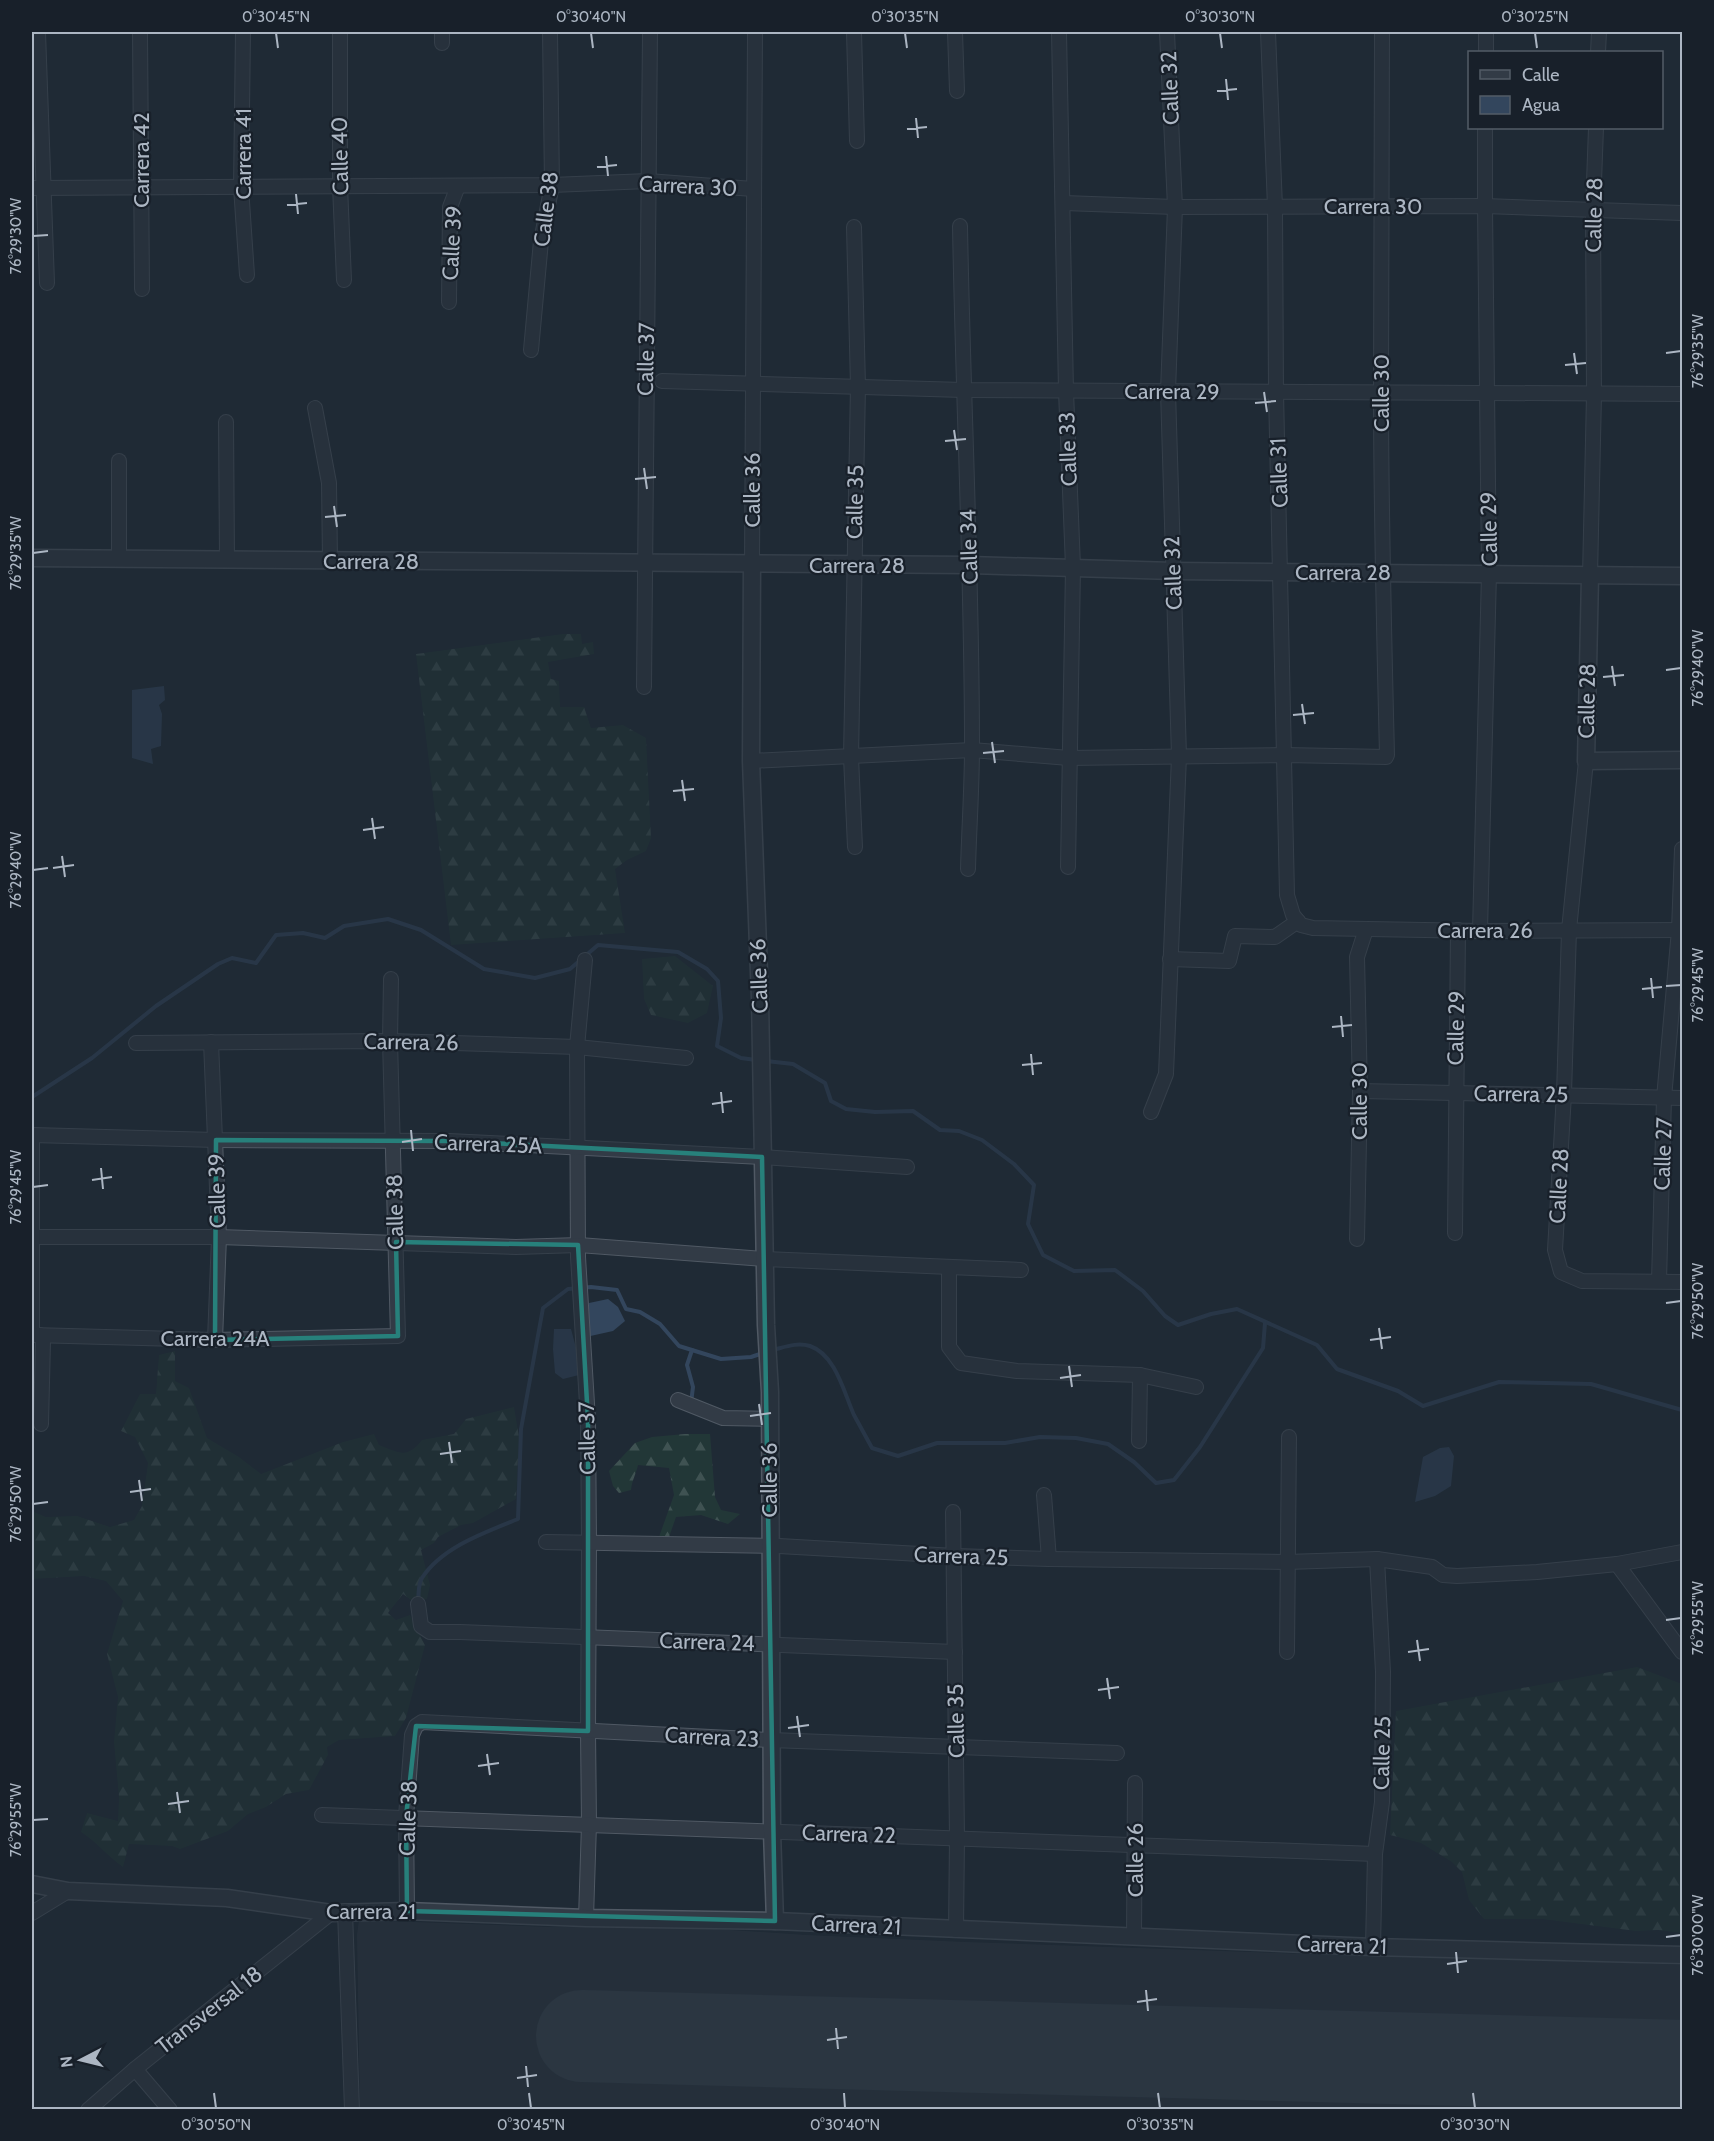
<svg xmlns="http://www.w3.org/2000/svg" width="1714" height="2141" font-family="Cabin,sans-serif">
<defs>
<pattern id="forest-firs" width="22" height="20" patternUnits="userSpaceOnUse" patternTransform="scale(1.5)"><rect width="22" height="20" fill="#223737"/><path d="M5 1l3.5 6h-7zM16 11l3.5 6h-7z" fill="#3f5252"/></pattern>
</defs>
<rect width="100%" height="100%" fill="#1f2a35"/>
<polygon fill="#2d3742" points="359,1920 550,1927 701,1928 806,1935 965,1942 1393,1957 1534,1958 1682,1965 1682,2109 360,2109 357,1935"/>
<g fill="url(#forest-firs)">
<polygon points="563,634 581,634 582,644 593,642 594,654 548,662 551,679 559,681 560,707 584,707 591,728 623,725 646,738 651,838 646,851 627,860 615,869 625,933 451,945 416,654"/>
<polygon points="675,956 713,986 707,1013 688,1023 651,1015 644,999 642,959"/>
<path d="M175 1351V1381L189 1388 207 1438 239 1457 261 1474 343 1442 374 1434 379 1445C400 1453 407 1459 422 1440L454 1434 466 1419 514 1407 519 1437 516 1499 473 1523 461 1525 438 1537 434 1543 421 1550 430 1585 427 1599 411 1600 403 1594 388 1613 396 1620 410 1615 425 1645 406 1718 395 1736 339 1740 327 1747 328 1755 309 1790 286 1794 266 1807 248 1814 228 1831 180 1849 172 1846 129 1844 123 1867C107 1856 97 1842 81 1832L87 1813 118 1821 119 1797 114 1742 118 1697 107 1654 123 1601 106 1581 84 1576 32 1579V1511L46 1517 77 1516 110 1527 134 1520 142 1506 148 1463 135 1437 121 1431 140 1394H156L159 1355Z"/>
<path d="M685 1434H710L715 1497 721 1510 740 1514 728 1524 701 1515 676 1517 669 1537H659L674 1495 669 1468 638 1465C636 1474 632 1480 631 1490L619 1493 613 1486 609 1471 635 1443 652 1437Z"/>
<polygon points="1637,1667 1682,1684 1682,1933 1658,1930 1636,1931 1542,1919 1484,1919 1469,1900 1462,1872 1452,1862 1421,1843 1390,1835 1396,1711"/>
</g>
<g fill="#33465d">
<polygon points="164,686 165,700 159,705 162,714 161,746 151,749 153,764 132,758 132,690"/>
<polygon points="608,1299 618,1307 625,1321 613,1331 586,1337 589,1303"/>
<polygon points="554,1329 571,1329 583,1374 563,1379 555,1373 553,1349"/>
<polygon points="1449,1447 1454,1456 1451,1486 1435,1496 1415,1502 1423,1457 1440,1448"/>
</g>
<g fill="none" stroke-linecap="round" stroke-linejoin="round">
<g stroke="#33465d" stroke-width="4">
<polyline points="766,1061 793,1064 825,1083 831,1101 846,1109 875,1112 913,1111 940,1130 959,1131 982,1140 1014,1164 1034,1185 1028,1224 1043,1255 1074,1271 1115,1270 1143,1291 1165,1316 1178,1325 1211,1314 1237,1309 1317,1345 1337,1369 1398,1391 1423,1406 1499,1382 1591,1384 1682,1410"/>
<polyline points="32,1097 92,1058 156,1006 218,964 232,958 256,963 276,935 303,933 325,938 344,926 388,919 421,930 484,969 535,978 570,969 598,945 678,952 707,969 718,981 721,1018 717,1046 741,1058 756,1060"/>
<path d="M773 1350C785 1347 797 1342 810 1346 836 1355 844 1393 854 1415 860 1426 866 1437 872 1448L898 1456 937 1443H1005L1040 1437 1076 1438 1108 1444 1134 1462 1156 1483 1174 1480 1200 1447 1263 1348 1265 1323"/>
<polyline points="691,1403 693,1387 687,1365 692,1350"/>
<path d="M418 1601C419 1594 418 1583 422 1578 442 1547 486 1532 518 1519L521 1429 543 1308 568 1289 591 1287 617 1290 626 1309 640 1312 660 1324 679 1346 721 1359 751 1357 763 1353"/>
</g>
<polyline stroke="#3a4551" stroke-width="92" points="582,2036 1682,2066"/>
<g stroke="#505964" stroke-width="16">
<g id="minor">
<polyline points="38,32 47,283"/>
<polyline points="140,32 142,289"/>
<polyline points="243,32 241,187 247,275"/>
<polyline points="340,32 340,186 344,280"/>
<polyline points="854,32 857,141"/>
<polyline points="955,32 957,91"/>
<polyline points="1059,32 1066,391 1073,567 1068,867"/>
<polyline points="1268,32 1275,207 1276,392 1287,895 1293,915 1301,925 1313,928 1480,931 1682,930"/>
<polyline points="442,43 442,32"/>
<polyline points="1486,52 1486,32"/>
<polyline points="1598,52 1599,32"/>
<polyline points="32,188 552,185 648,181 753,189"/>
<polyline points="1064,203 1175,207 1485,206 1682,213"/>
<path d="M960 226C963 399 972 573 972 747 972 788 969 829 968 869"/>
<polyline points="854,227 858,386 851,757 855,847"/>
<polyline points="449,302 450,207 458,186"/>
<polyline points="531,350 541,241 552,185 550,32"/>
<polyline points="662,381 963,390 1682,394"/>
<polyline points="315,408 329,483 330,561"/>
<polyline points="226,422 227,560"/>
<polyline points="119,461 119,559"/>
<polyline points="752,564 755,32"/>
<polyline points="1590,576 1594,395 1593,209 1596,128"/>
<polyline points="644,687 650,32"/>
<path d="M751 761 972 750 1069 758 1285 755 1386 757 1387 755C1384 634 1381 513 1381 391 1381 271 1382 151 1382 32"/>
<polyline points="1586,761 1569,930 1564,1094 1555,1250 1561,1272 1582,1281 1682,1282"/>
<polyline points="1480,931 1489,573 1485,206 1485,128"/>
<polyline points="1170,959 1229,961 1235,936 1275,937 1298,921"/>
<polyline points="585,960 577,1047 578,1257 588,1420 589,1542 588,1731 589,1824 586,1918"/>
<polyline points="211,1042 219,1237 215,1340"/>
<polyline points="136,1043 390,1041 577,1047 686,1058"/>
<polyline points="1360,1091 1682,1098"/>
<polyline points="1151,1112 1166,1074 1179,756 1168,391 1175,207 1167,32"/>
<polyline points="1455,1233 1458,930"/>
<polyline points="32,1237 219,1237 516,1247 579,1245 765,1259 1021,1270"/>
<polyline points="1357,1239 1360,1091 1357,957 1366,929"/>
<polyline points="949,1268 949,1347 961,1363 1017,1371 1140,1375 1196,1387"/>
<polyline points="1659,1281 1664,1098 1679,930 1682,849"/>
<polyline points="32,1335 32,1135 216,1140 449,1141 762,1157 907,1167"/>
<polyline points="32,1335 215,1340 398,1336 390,1041 391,979"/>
<polyline points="40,1335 43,1341 41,1424"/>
<polyline points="678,1400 723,1418 770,1419"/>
<polyline points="1139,1441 1140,1375"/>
<polyline points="1044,1495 1049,1559"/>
<polyline points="953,1512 957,1838 956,1930"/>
<polyline points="546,1542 779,1546 955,1556 1049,1559 1287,1562 1377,1559 1432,1567 1443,1575 1457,1576 1537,1572 1617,1564 1682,1552"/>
<polyline points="1617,1564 1682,1652"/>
<polyline points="418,1604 421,1626 430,1632 460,1632 955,1652"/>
<polyline points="1287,1652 1289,1437"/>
<polyline points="322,1815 1375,1854"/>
<polyline points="345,1911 352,2110"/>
<polyline points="407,1911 406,1817 412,1735 416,1726 422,1722 771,1740 1117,1753"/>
<polyline points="32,1913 68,1891"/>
<polyline points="1134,1937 1135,1783"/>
<polyline points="1373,1947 1375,1854 1382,1802 1383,1672 1377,1559"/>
<polyline points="135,2069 170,2110"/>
<polyline points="88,2110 135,2069 331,1913"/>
</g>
</g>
<g stroke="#505964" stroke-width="19">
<g id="tertiary">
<polyline points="32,558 970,565 1173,571 1682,576"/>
<polyline points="752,564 751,761 760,999 766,1325 770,1392 772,1831 775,1921"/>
<polyline points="1590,576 1586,761 1682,760"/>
<polyline points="32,1884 68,1891 227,1898 331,1913 407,1911 586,1918 775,1921 1373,1947 1682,1955"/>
</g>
</g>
<use href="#minor" stroke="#323b46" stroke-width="14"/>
<use href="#tertiary" stroke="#323b46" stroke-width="16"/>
</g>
<path d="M0 0H1714V2141H0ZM216 1140 449 1141 762 1157 775 1921 407 1911 406 1817 416 1726 588 1731V1420L578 1245 396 1242 398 1336 215 1340Z" fill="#1f2a35" fill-opacity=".55" fill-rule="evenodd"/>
<path fill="none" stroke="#27807b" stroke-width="4.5" stroke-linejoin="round" d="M216 1140 449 1141 762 1157 775 1921 407 1911 406 1817 416 1726 588 1731V1420L578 1245 396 1242 398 1336 215 1340Z"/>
<path fill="none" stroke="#acb6c3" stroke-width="2" d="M276 33 278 48M591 33 593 48M905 33 907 48M1220 33 1222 48M1535 33 1537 48M1226 79 1228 100M1217 91 1237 89M916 118 918 138M907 129 927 127M606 156 608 176M597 167 617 165M296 194 298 214M287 205 307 203M33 236 48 235M1574 353 1577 374M1666 353 1681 351M1565 365 1586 363M1264 392 1267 412M1255 403 1276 401M954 430 957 450M945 441 966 439M644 468 647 489M635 479 656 477M334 506 337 527M325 517 346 515M33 553 48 551M1612 666 1615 686M1666 670 1681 668M1603 677 1624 675M1302 704 1305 724M1293 715 1314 713M992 742 995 763M983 753 1004 751M682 780 685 801M673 791 694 789M372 818 375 839M363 830 384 827M62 856 65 877M53 868 74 865M33 870 48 868M1651 978 1653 998M1666 986 1681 985M1642 989 1662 987M1341 1016 1343 1037M1332 1027 1352 1025M1031 1054 1033 1075M1022 1065 1042 1063M721 1092 723 1113M712 1104 732 1101M411 1130 413 1151M402 1142 422 1139M101 1168 103 1189M92 1180 112 1177M33 1187 48 1185M1666 1303 1681 1301M1379 1328 1382 1349M1370 1340 1391 1337M1069 1366 1072 1387M1060 1378 1081 1375M759 1404 762 1425M750 1416 771 1413M449 1442 452 1463M440 1454 461 1451M139 1480 142 1501M130 1492 151 1489M33 1504 48 1502M1666 1620 1681 1618M1417 1640 1420 1661M1408 1652 1429 1649M1107 1678 1110 1699M1098 1690 1119 1687M797 1716 800 1737M788 1728 809 1725M487 1754 490 1775M478 1766 499 1763M177 1792 180 1813M168 1804 189 1801M33 1820 48 1819M1666 1937 1681 1935M1456 1952 1458 1973M1447 1964 1467 1961M1146 1990 1148 2011M1137 2002 1157 1999M836 2028 838 2049M827 2040 847 2037M526 2066 528 2087M517 2078 537 2075M214 2093 216 2108M529 2093 531 2108M844 2093 845 2108M1158 2093 1160 2108M1473 2093 1475 2108"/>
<g text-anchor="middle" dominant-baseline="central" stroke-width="4.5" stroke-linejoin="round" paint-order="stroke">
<g font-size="22" fill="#acb6c3" stroke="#18202a">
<text transform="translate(1170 88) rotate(-92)">Calle 32</text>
<text transform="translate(243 154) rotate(-90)">Carrera 41</text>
<text transform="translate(340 156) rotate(-91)">Calle 40</text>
<text transform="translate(141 160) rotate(-90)">Carrera 42</text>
<text transform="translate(688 186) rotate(3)">Carrera 30</text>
<text x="1373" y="206">Carrera 30</text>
<text transform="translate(546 209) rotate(-83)">Calle 38</text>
<text transform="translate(1594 215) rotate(-89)">Calle 28</text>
<text transform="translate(452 243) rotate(-87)">Calle 39</text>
<text transform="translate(646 359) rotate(-89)">Calle 37</text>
<text x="1172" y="391">Carrera 29</text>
<text transform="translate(1381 393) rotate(-90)">Calle 30</text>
<text transform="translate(1068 449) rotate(-92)">Calle 33</text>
<text transform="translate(1279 473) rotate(-92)">Calle 31</text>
<text transform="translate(752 490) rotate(-90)">Calle 36</text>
<text transform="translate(855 502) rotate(-89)">Calle 35</text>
<text transform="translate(1489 529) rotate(-91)">Calle 29</text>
<text transform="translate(969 547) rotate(-92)">Calle 34</text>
<text x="371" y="561">Carrera 28</text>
<text x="857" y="565">Carrera 28</text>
<text x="1343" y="572">Carrera 28</text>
<text transform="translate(1173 573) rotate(-92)">Calle 32</text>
<text transform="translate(1587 701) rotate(-89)">Calle 28</text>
<text x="1485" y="930">Carrera 26</text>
<text transform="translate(759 976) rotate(-92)">Calle 36</text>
<text transform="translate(1456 1028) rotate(-89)">Calle 29</text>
<text transform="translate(411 1042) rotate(1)">Carrera 26</text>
<text transform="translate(1521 1094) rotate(1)">Carrera 25</text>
<text transform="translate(1359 1101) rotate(-90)">Calle 30</text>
<text transform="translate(488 1144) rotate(2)">Carrera 25A</text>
<text transform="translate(1663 1154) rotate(-88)">Calle 27</text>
<text transform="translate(1559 1186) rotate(-87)">Calle 28</text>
<text transform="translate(217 1191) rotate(-91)">Calle 39</text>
<text transform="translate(395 1212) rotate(-91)">Calle 38</text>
<text x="215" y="1338">Carrera 24A</text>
<text transform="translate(587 1438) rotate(-91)">Calle 37</text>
<text transform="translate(769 1480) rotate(-90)">Calle 36</text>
<text transform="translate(961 1556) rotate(2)">Carrera 25</text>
<text transform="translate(707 1642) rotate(2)">Carrera 24</text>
<text transform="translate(956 1721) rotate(-91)">Calle 35</text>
<text transform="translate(712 1737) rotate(3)">Carrera 23</text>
<text transform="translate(1382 1753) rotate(-89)">Calle 25</text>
<text transform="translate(408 1818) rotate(-88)">Calle 38</text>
<text transform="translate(849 1834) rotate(2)">Carrera 22</text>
<text transform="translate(1135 1860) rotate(-90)">Calle 26</text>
<text x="371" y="1911">Carrera 21</text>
<text transform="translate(856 1925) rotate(3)">Carrera 21</text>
<text transform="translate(1342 1945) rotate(2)">Carrera 21</text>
<text transform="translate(209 2010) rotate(-38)">Transversal 18</text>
</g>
</g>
<rect width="1714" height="2141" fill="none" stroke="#18202a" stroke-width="66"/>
<rect x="1468" y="51" width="195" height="78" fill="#18202a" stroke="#535c67" stroke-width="1.5"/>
<rect x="1480" y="70" width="30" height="9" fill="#323b46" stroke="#535c67" stroke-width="1.5"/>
<text x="1522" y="81" font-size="18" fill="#acb6c3">Calle</text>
<rect x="1480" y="96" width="30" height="18" fill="#33465d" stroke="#535c67" stroke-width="1.5"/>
<text x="1522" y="111" font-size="18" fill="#acb6c3">Agua</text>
<g transform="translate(81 2060) rotate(263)" stroke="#18202a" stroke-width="4.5" paint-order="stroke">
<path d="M0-4.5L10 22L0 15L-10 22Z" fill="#acb6c3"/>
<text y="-9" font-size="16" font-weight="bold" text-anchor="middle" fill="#acb6c3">N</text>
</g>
<rect x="33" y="33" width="1648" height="2075" fill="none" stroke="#acb6c3" stroke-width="2"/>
<g font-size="15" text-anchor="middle" fill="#acb6c3">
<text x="276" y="22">0°30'45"N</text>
<text x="591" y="22">0°30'40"N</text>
<text x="905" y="22">0°30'35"N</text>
<text x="1220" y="22">0°30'30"N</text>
<text x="1535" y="22">0°30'25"N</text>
<text transform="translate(16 236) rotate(-90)" y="5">76°29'30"W</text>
<text transform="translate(1698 351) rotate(-90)" y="5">76°29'35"W</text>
<text transform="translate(16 553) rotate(-90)" y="5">76°29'35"W</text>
<text transform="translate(1698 668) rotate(-90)" y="5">76°29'40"W</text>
<text transform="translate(16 870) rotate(-90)" y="5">76°29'40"W</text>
<text transform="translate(1698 985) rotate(-90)" y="5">76°29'45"W</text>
<text transform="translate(16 1187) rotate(-90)" y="5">76°29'45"W</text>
<text transform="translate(1698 1301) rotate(-90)" y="5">76°29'50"W</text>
<text transform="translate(16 1504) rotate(-90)" y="5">76°29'50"W</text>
<text transform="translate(1698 1618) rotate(-90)" y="5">76°29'55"W</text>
<text transform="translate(16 1820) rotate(-90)" y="5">76°29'55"W</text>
<text transform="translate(1698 1935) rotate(-90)" y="5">76°30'00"W</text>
<text x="216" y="2130">0°30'50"N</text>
<text x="531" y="2130">0°30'45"N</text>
<text x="845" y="2130">0°30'40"N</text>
<text x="1160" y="2130">0°30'35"N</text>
<text x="1475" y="2130">0°30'30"N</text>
</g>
</svg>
